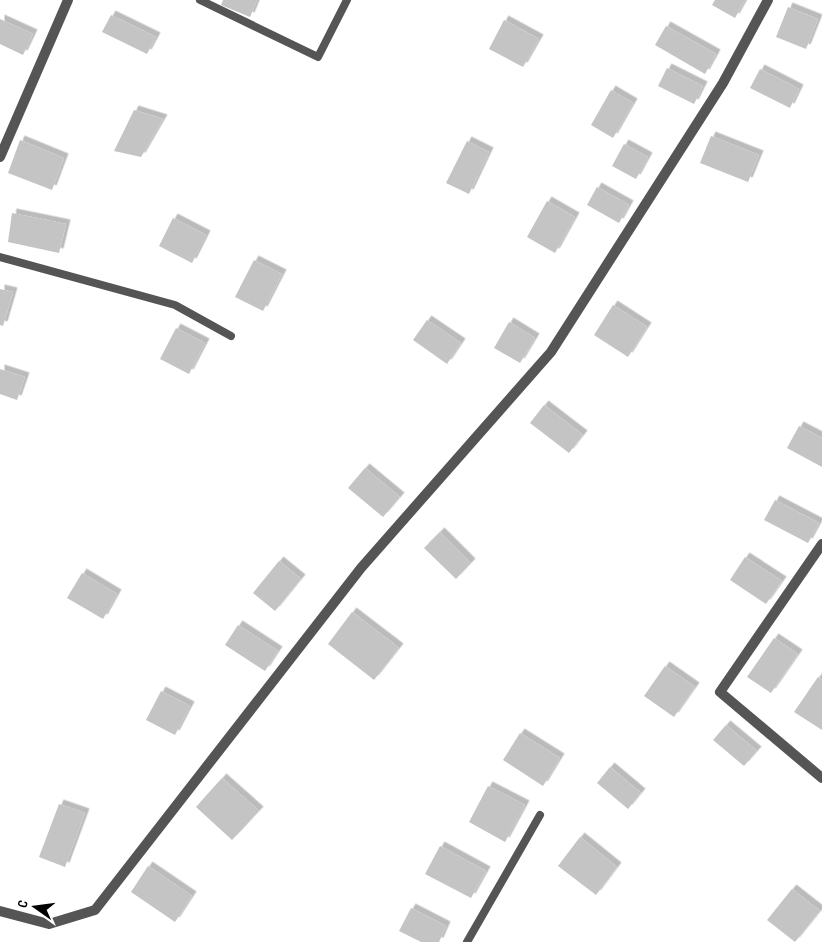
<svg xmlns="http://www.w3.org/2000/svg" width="822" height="942" font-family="'Sofia Sans Condensed',sans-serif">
<defs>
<filter id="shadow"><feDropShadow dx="4.5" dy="-4.5" stdDeviation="0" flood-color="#0004"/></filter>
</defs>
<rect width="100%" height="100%" fill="#fff"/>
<g fill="#c4c4c4" filter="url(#shadow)">
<polygon points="223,0 257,0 250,17 221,5"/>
<polygon points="715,0 745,0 735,18 712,5"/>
<polygon points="788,7 818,19 806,49 776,37"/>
<polygon points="111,15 156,37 147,54 102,32"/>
<polygon points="0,19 33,34 23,55 0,44"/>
<polygon points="504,20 539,39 523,67 489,49"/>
<polygon points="666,26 716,54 705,74 655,45"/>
<polygon points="667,68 703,86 694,104 658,86"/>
<polygon points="760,69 799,89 790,108 750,88"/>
<polygon points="611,90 633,103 613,138 591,125"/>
<polygon points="134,110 163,119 141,157 114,151"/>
<polygon points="711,136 759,155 748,182 700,163"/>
<polygon points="20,140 64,158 52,190 8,173"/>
<polygon points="467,141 489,152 469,194 446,183"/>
<polygon points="624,144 648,157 636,179 612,166"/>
<polygon points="597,187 629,205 619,223 587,205"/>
<polygon points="547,201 575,217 555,253 527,237"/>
<polygon points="12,213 66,224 59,253 8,242"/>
<polygon points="173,218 206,235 192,263 159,246"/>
<polygon points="254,260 282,274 263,311 235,297"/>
<polygon points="0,289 13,292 3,326 0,325"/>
<polygon points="613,305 647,327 628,357 594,335"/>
<polygon points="427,320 461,343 447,364 413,340"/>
<polygon points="509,322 535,338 520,363 494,348"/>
<polygon points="176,328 205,343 189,374 160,359"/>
<polygon points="0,369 25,377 17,400 0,394"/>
<polygon points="544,405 583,435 569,453 530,423"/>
<polygon points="799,426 822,438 822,467 787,448"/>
<polygon points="365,468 400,497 383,517 348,488"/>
<polygon points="775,500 819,523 808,543 764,520"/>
<polygon points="440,532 471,563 456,579 424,548"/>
<polygon points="745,557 782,581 766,604 730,580"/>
<polygon points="279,561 301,579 275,611 253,593"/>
<polygon points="82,573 117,594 103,619 67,598"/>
<polygon points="352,612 399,648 374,680 328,644"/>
<polygon points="238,625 278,651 265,671 225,645"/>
<polygon points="774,638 798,654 771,693 747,677"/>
<polygon points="665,666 695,687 674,717 644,696"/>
<polygon points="818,677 822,680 822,730 794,712"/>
<polygon points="161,691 190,706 175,735 146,720"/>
<polygon points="726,725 757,751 744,766 713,740"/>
<polygon points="520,733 560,758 543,786 503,760"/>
<polygon points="610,767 641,793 628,809 597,783"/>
<polygon points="222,778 259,811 232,840 196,807"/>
<polygon points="488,786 525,805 505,842 469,822"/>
<polygon points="59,804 85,813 65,867 39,857"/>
<polygon points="580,837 617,867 596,895 558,866"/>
<polygon points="440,846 486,871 471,898 425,874"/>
<polygon points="148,866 192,896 175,922 131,892"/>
<polygon points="792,889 820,911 795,942 767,920"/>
<polygon points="411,908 446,926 439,942 421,942 399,931"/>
</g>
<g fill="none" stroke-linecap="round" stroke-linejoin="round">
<g stroke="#555" stroke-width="8">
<polyline points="200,0 318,57 347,0"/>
<polyline points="0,257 175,305 231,336"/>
<polyline points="467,942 540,815"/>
</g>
<g stroke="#555" stroke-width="10">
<polyline points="0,157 68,0"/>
<polyline points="822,544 720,692 822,778"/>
<polyline points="0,911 49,924 95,910 361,568 551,352 723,83 768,0"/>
</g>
</g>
<g transform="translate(35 907) rotate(284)" stroke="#ffffff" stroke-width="4" paint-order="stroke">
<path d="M0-4L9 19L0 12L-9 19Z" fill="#000000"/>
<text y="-8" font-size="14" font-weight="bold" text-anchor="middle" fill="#000000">С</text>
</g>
</svg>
